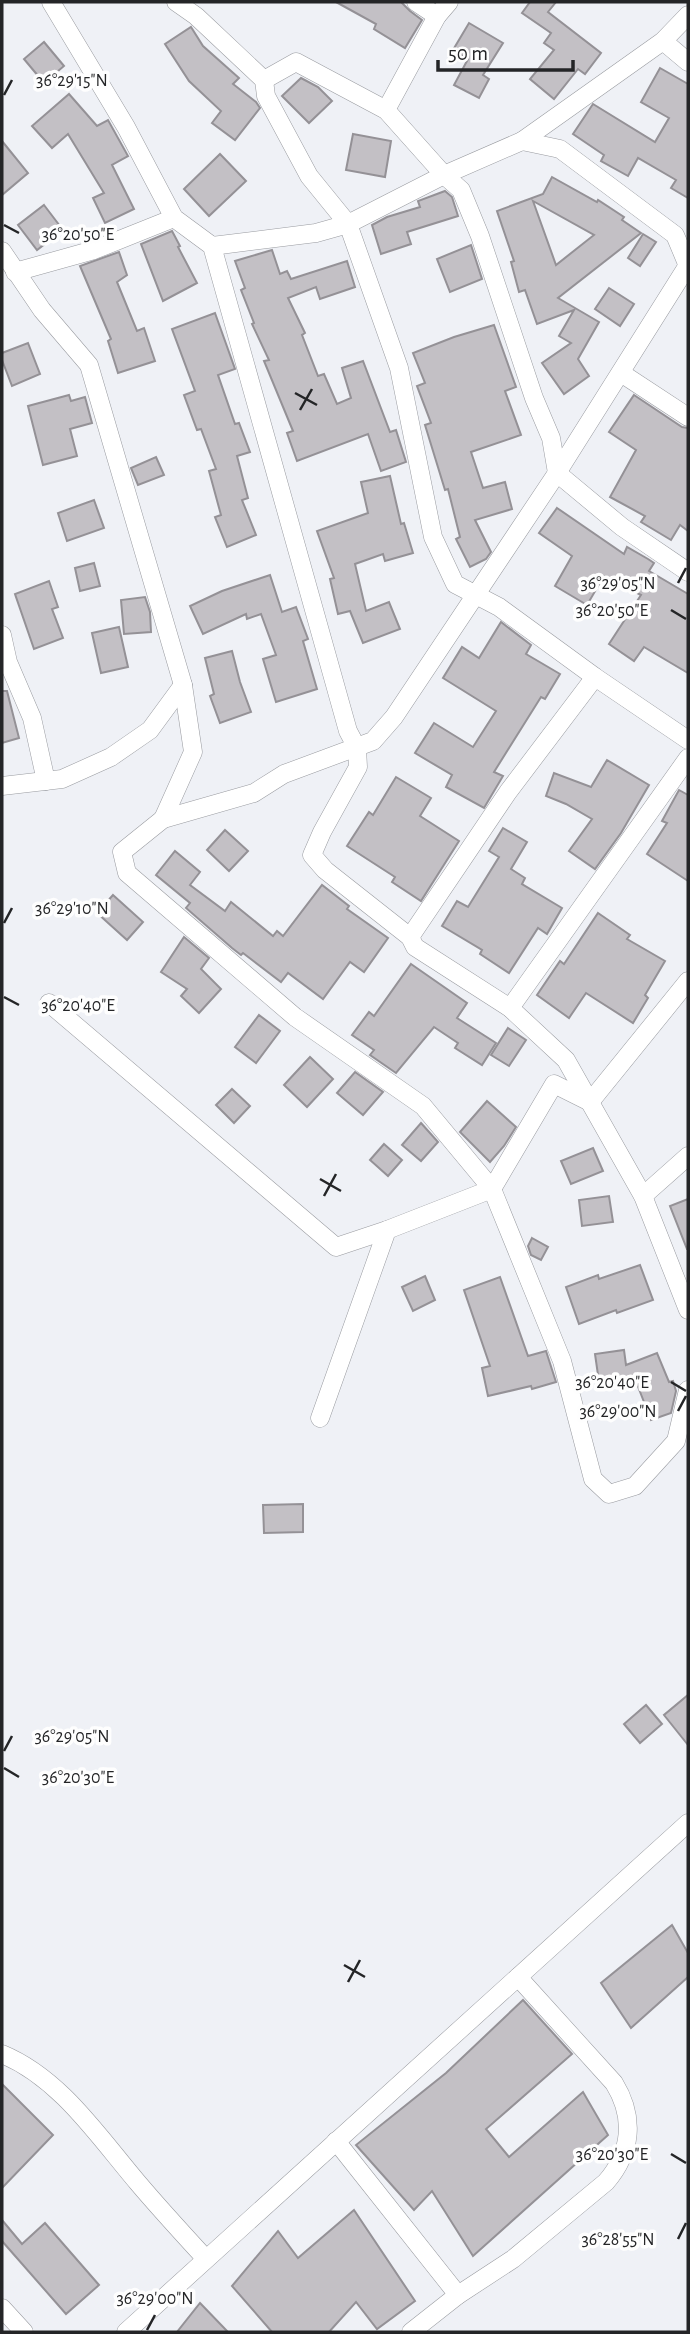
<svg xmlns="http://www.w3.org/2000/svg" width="690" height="2334" font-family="'Alegreya Sans',sans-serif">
<rect width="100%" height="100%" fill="#eff1f6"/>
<g fill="#c3c0c5" stroke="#949196" stroke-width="2" fill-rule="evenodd">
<polygon points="336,2 401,2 410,11 422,20 405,48 374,29 376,24"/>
<polygon points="530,2 556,2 548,12 601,53 585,74 578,69 554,99 530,79 554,50 544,43 551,33 522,13"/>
<polygon points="469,23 503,43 483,75 489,79 479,98 454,85 468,59 453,50"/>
<polygon points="191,27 203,46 239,78 233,84 256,102 260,108 235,140 212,123 221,111 189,81 165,44"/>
<polygon points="44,42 64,66 44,83 24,59"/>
<polygon points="660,68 688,84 688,198 671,188 676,180 638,158 628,176 601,161 604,155 573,134 593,104 655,142 669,118 641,102"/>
<polygon points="301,78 318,87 332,101 309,123 282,96"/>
<polygon points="69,94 97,126 108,120 128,156 112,165 134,209 105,223 93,198 104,193 68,134 52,148 32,126"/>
<polygon points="353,134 391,141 385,177 346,170"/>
<polygon points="2,141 28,173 2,195"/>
<polygon points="220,154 246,181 209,216 184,189"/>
<path d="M552 177 597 202 598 200 624 217 622 220 641 233 558 298 599 322 578 359 589 376 564 394 542 363 571 343 559 336 574 310 537 324 525 290 519 292 511 262 514 261 497 211 543 194ZM533 201 594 235 556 265Z"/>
<polygon points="445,191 452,197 458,216 407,232 411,244 381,254 372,225 387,217 420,207 418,201"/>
<polygon points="44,205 63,230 37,250 18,225"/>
<polygon points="172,231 180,246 178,247 197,283 163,301 141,244"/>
<polygon points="643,234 656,242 640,266 628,258"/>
<polygon points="471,245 482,279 450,292 437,259"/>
<polygon points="272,250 280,274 287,271 291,279 347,261 355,287 320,299 316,287 288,298 305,333 302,335 318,376 324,374 337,404 351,398 342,368 363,361 390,432 396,430 406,462 381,471 368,434 297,461 287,433 293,431 264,361 269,360 252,324 254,323 241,290 245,288 235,261"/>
<polygon points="119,252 127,275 117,282 137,331 144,328 155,361 118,373 108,341 111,339 80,266"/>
<polygon points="609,288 634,304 620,326 595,309"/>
<polygon points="215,313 235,369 218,375 235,424 239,423 250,452 237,456 248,498 242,500 256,535 227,547 215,517 221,515 209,471 216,469 201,429 197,430 184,395 195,391 172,329"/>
<polygon points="494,325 516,387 505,391 521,435 471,452 483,488 505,482 512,509 475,520 491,552 486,559 470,567 456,539 460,537 448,489 445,490 425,425 431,423 417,386 425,383 413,353 454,337"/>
<polygon points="28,343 40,374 12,386 2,360 2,353"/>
<polygon points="69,395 71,401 85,397 92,423 70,429 77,456 43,465 28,406"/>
<polygon points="634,395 682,427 688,428 688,531 680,525 671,540 641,522 645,516 610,497 636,450 609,432"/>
<polygon points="156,457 164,475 138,485 131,468"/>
<polygon points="390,476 401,524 404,523 413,553 385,561 383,554 355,564 366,611 389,602 400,629 363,643 350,611 338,614 330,579 334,578 317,531 368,513 361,482"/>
<polygon points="94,500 104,528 67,541 58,513"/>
<polygon points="557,508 624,554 627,547 648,559 654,563 649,571 688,594 688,673 644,647 634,661 609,644 641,595 604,576 587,605 555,586 572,556 539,533"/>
<polygon points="94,563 100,586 80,591 75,568"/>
<polygon points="270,575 282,612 296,607 308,639 303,641 317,689 276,702 263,659 276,655 261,614 247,619 246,614 203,634 190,606 222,591"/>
<polygon points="49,581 58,607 52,609 63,638 34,649 15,594"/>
<polygon points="145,597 150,612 151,632 124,634 121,600"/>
<polygon points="501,622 531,645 526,654 560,674 545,699 541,697 494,772 503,776 484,808 446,787 452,775 415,753 434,723 473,747 496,711 443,678 462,647 479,658"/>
<polygon points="119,627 128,667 101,673 92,633"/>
<polygon points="232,651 240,682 251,712 220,723 210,696 214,694 205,658"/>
<polygon points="2,691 7,691 19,738 2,743"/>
<polygon points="607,760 649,785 621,833 595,869 569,851 592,819 566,804 546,796 554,773 591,787"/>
<polygon points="396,777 431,798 420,816 459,841 421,901 392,882 395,877 347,846 369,812 373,815"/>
<polygon points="679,790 688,795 688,881 647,854 667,823 662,821"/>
<polygon points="503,828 527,842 511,869 525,878 522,884 562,908 547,934 538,928 509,973 480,954 482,950 442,926 457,901 468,907 499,857 489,851"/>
<polygon points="225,830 248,851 229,871 207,850"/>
<polygon points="175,851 200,872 190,885 225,911 231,902 273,936 277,931 283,936 322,885 349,906 347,909 388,938 364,972 350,962 323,999 288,973 281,982 243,953 241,955 232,948 186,908 190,903 156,875"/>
<polygon points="113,895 143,922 127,940 97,913"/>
<polygon points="598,913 630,935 627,939 665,961 645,995 648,998 633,1023 586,993 569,1018 537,995 560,961 564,964"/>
<polygon points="184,937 209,958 201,969 221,989 199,1013 181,996 187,989 161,972"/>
<polygon points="411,964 467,1003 457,1018 496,1043 482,1065 455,1048 458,1043 434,1027 396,1073 370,1055 374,1050 352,1035 369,1012 374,1016"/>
<polygon points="259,1015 280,1031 256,1063 235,1047"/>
<polygon points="508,1028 526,1040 509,1066 491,1055"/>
<polygon points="310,1057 333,1079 307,1107 284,1085"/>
<polygon points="355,1072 383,1092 363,1115 337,1093"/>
<polygon points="232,1089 250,1106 234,1123 216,1105"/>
<polygon points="487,1101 516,1127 504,1146 490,1162 460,1132"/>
<polygon points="421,1123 438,1142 421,1161 402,1145"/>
<polygon points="384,1144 402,1160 388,1176 370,1160"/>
<polygon points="593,1148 603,1171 571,1184 561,1161"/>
<polygon points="609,1196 613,1222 582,1226 579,1200"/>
<polygon points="688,1199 688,1249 687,1249 670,1206"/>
<polygon points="532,1238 548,1247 541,1260 531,1255 528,1246"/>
<polygon points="640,1265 653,1300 617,1313 616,1310 579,1324 566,1287 598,1275 599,1279"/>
<polygon points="425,1276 435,1300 413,1311 402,1287"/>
<polygon points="500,1277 528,1356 546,1351 556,1382 532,1389 531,1386 488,1396 482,1368 490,1366 464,1290"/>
<polygon points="624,1350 626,1365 657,1353 669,1382 673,1381 676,1391 671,1413 651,1420 637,1384 600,1389 595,1354"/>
<polygon points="303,1504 303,1532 264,1533 263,1505"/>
<polygon points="688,1695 688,1745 664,1715"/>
<polygon points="646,1705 662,1724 640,1743 624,1724"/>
<polygon points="672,1925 688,1953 688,1977 631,2028 601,1983"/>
<polygon points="523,2000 572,2054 486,2129 509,2157 583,2092 608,2135 473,2256 432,2191 414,2210 356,2145 446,2073"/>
<polygon points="2,2084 53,2135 2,2188"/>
<polygon points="354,2210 415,2301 377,2329 356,2302 329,2332 272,2332 232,2286 278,2231 298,2258"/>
<polygon points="2,2220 22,2244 45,2223 99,2285 66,2314 2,2241"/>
<polygon points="200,2303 228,2332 177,2332"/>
</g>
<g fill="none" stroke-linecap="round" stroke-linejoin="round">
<g stroke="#999ba0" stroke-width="19">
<g id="minor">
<polyline points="51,2 126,127 174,218 212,246 348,731 357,748 358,767 322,832 312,855 325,870 410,937 415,947 510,1008 566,1060 643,1196 688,1310"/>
<polyline points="176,2 196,16 264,80 266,96 309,176 348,224 399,368 433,537 455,584 499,607 595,677 688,740"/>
<polyline points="416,2 437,16"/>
<polyline points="663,41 688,62"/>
<polyline points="264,80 296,62 386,110 444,175 461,190 480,236 534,398 551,438 557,473 622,527 688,572"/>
<polyline points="386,110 437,16 449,2"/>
<polyline points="522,141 560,149 675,235 688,266"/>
<polyline points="212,246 316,233 348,224 444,175 522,141 663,41 688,15"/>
<polyline points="2,251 42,310 89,365 183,685 193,752 163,819"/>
<polyline points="688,265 557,473 394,717 373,741 284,774 254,793 163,819 122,852 127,873 295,1017 423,1106 492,1189 554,1084 590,1102 688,981"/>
<polyline points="15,272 94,250 174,218"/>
<polyline points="621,373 688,417"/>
<polyline points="2,635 8,662 32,718 46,781"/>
<polyline points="2,786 62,779 111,757 150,730 183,685"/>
<polyline points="410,937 508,792 595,677"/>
<polyline points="49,1003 336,1247 387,1230"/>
<polyline points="510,1008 688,758"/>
<polyline points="643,1196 688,1156"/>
<polyline points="320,1418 387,1230 492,1189 562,1361 593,1479 609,1494 635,1486 676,1441 688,1390"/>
<path d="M2 2054C60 2078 98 2136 138 2183 160 2209 183 2234 206 2259"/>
<polyline points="336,2141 458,2295"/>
<polyline points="2,2308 24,2332"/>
<polyline points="126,2332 688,1823"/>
<path d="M411 2332 458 2295 513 2259 606 2182C632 2152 635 2117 614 2083L518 1977"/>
</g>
</g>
<use href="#minor" stroke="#fff" stroke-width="18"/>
</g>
<path fill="none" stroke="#242527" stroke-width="2.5" d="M4 95 12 80M4 225 19 233M295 393 317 405M300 410 312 389M678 583 686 568M671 610 686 619M4 923 12 908M4 997 19 1005M320 1179 341 1191M324 1196 336 1174M671 1382 686 1391M678 1411 686 1396M4 1751 12 1736M4 1768 19 1777M344 1965 365 1977M348 1982 360 1960M671 2154 686 2163M678 2239 686 2223M147 2330 155 2315"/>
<g font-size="18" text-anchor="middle" fill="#242527" stroke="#fefefe" stroke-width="7" stroke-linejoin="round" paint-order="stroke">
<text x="72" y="86">36°29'15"N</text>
<text x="78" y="240">36°20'50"E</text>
<text x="618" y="589">36°29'05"N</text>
<text x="612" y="616">36°20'50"E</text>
<text x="72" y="914">36°29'10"N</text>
<text x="78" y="1011">36°20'40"E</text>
<text x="612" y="1388">36°20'40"E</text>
<text x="618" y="1417">36°29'00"N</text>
<text x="72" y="1742">36°29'05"N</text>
<text x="78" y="1783">36°20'30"E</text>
<text x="612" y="2160">36°20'30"E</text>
<text x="618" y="2245">36°28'55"N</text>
<text x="155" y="2304">36°29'00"N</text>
</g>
<rect width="690" height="2334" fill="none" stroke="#242527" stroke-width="7"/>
<path d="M438 60v10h135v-10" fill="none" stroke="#242527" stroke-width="3.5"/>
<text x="448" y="60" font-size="21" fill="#242527" stroke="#fefefe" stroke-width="5" paint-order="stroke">50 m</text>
</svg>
